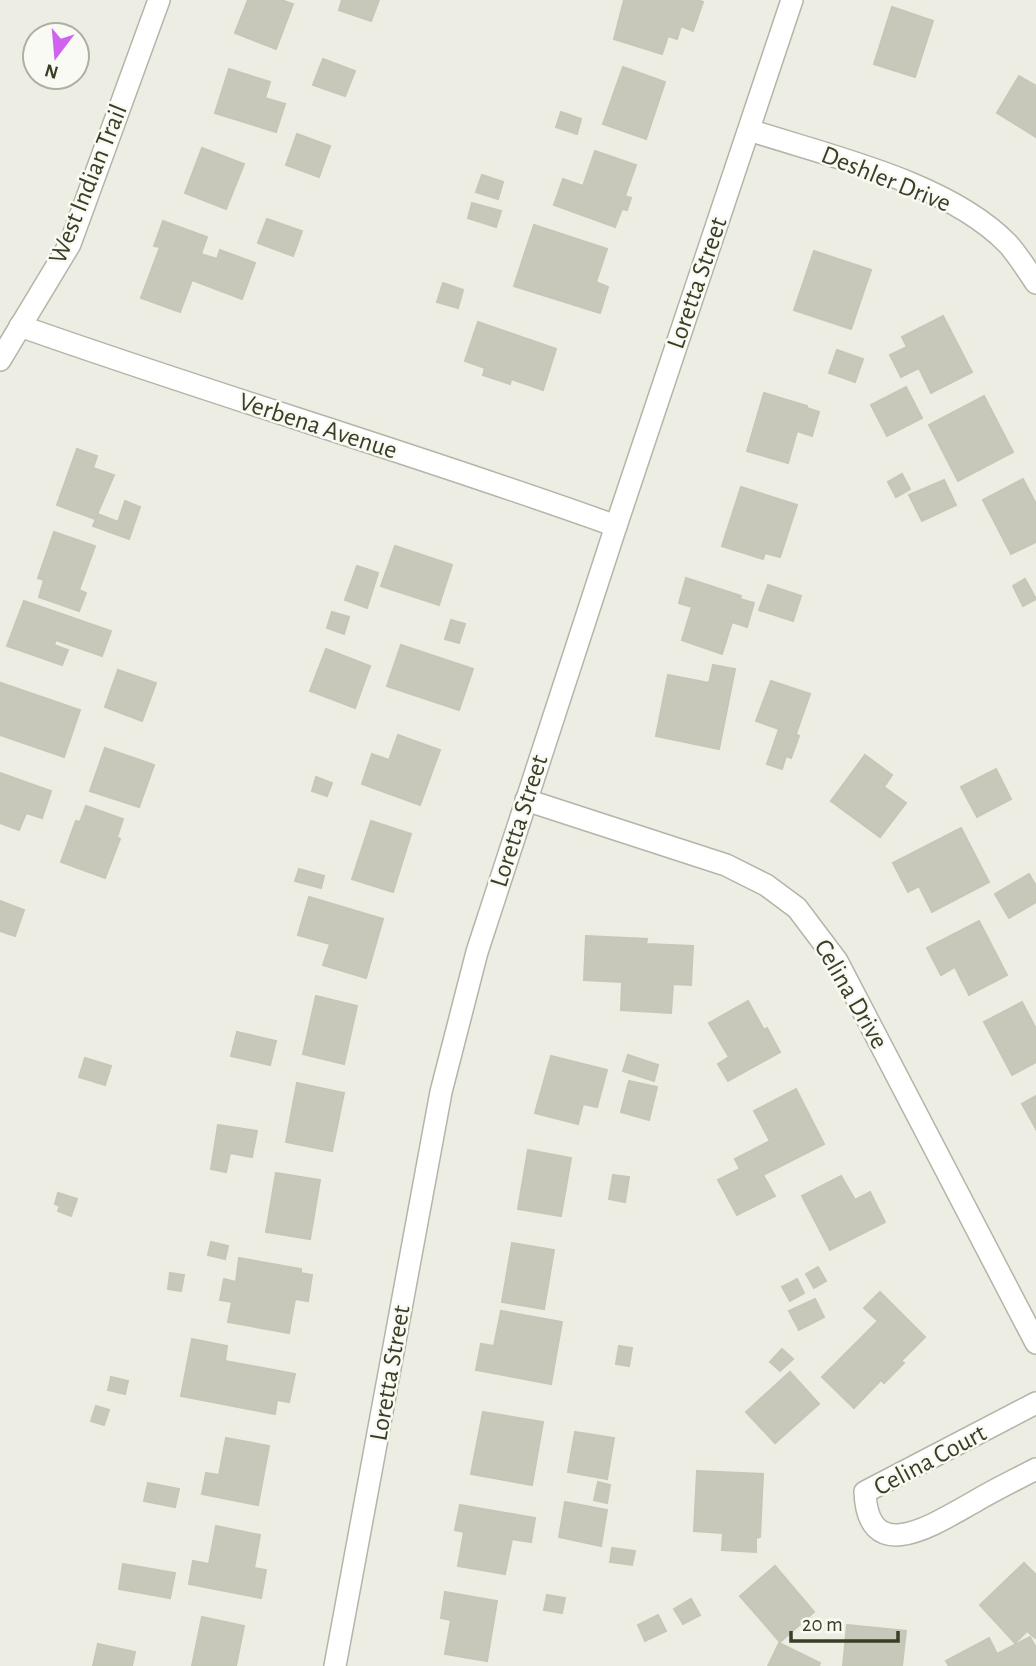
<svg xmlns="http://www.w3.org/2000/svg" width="1036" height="1666" font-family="'Alegreya Sans',sans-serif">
<rect width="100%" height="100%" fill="#edede4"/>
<g fill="#c7c8ba" stroke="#c5c7b7" stroke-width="2">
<polygon points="248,0 281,0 293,4 276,49 235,33"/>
<polygon points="342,0 379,0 371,21 339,10"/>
<polygon points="624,0 697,0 703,2 693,31 681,26 677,39 668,36 662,54 614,39"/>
<polygon points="892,7 933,21 915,77 874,64"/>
<polygon points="323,59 355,71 345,96 313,85"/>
<polygon points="623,67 665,82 646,139 603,124"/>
<polygon points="229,69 270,82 265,98 285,104 276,132 215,113"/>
<polygon points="1019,76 1036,86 1036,137 997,113"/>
<polygon points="561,112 581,119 577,134 556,127"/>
<polygon points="297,134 330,146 319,177 286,165"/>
<polygon points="202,148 244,164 226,209 185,193"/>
<polygon points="595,151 636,165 625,196 631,198 627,210 622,209 615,227 554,205 563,179 583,186"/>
<polygon points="482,175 503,182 498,199 476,192"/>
<polygon points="472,203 501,211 496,227 468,218"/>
<polygon points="267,219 302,231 293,256 258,243"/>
<polygon points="163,221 207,237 201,254 217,259 220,250 255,263 242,299 192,280 180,312 141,298 160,247 154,246"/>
<polygon points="534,225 607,249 596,282 608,287 600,313 514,286"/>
<polygon points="814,251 871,270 851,329 794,310"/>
<polygon points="443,283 463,290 458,308 437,302"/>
<polygon points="943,316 972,372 931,393 919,368 901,377 890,355 907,347 902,337"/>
<polygon points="478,322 556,349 543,390 511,379 510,384 483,375 485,368 465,361"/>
<polygon points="837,350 863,359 855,382 829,373"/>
<polygon points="906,387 922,418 887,436 871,405"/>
<polygon points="764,393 807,406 807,408 819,412 812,436 797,431 788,463 747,451"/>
<polygon points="984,396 1013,452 958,481 929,425"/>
<polygon points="77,449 97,456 93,468 114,475 95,519 57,505"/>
<polygon points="902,474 910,489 896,497 888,482"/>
<polygon points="1023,479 1036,504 1036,542 1011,554 983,500"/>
<polygon points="944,480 956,505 922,521 909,495"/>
<polygon points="741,487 797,505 780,557 765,553 763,559 722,546"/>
<polygon points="125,501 140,507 129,539 93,526 98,514 118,522"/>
<polygon points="54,532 95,546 79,590 86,593 79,611 39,597 44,580 38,578"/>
<polygon points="395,546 452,565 439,605 381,586"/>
<polygon points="357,566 378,573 367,608 345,600"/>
<polygon points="686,578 741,596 740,599 754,603 747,627 732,622 722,654 682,640 692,607 679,603"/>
<polygon points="1025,579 1036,599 1023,606 1013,586"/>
<polygon points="768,585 801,596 793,621 759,610"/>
<polygon points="24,601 111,631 102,656 56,640 54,645 68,650 62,665 7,646"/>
<polygon points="332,612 349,617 344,634 327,628"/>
<polygon points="451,620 465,624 459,643 445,639"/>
<polygon points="401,645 473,669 459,710 387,686"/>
<polygon points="326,649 370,666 355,708 310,691"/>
<polygon points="713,665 735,669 719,749 656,736 668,675 709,683"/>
<polygon points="118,670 156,683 142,721 105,707"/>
<polygon points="771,681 810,694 796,734 799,736 791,758 786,756 782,769 767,764 779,729 756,721"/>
<polygon points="1,683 80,710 64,757 0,735"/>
<polygon points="398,735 440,750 420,805 362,784 372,754 389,760"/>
<polygon points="105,748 154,765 139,807 90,791"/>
<polygon points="865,755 892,775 884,787 906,803 880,837 831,801"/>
<polygon points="996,769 1011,799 977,817 961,787"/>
<polygon points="0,773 51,791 42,818 26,813 19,830 0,823"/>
<polygon points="316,777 332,783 327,796 312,791"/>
<polygon points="86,806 123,819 117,837 120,839 105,878 61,862 76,821 80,822"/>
<polygon points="371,821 411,834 393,892 352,879"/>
<polygon points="961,828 989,882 932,912 919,886 908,892 893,863"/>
<polygon points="299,869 324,876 321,888 295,881"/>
<polygon points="1029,874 1036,886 1036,902 1009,918 995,894"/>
<polygon points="309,897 383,919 366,978 323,965 330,944 298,935"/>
<polygon points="0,901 24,910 15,936 0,931"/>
<polygon points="979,921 1007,975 969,995 955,967 941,975 927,948"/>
<polygon points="586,936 647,939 646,944 693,946 691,985 673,984 671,1013 621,1010 622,982 584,980"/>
<polygon points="316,996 357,1006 344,1064 303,1054"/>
<polygon points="748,1001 764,1030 767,1028 780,1052 728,1081 718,1064 729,1057 709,1023"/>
<polygon points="1022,1002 1036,1029 1036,1062 1012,1075 984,1022"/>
<polygon points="237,1032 276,1041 270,1065 231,1056"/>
<polygon points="628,1055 658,1065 654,1081 623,1071"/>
<polygon points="551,1056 607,1070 597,1107 583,1104 578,1124 535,1113"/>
<polygon points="85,1058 111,1066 105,1085 79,1077"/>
<polygon points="629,1081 657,1087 649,1120 621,1112"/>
<polygon points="297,1083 344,1093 332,1151 286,1142"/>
<polygon points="796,1089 824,1144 763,1175 775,1196 737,1215 718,1180 740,1169 735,1159 770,1141 754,1111"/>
<polygon points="1036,1096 1036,1129 1022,1104"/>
<polygon points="218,1125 257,1131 252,1157 230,1153 226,1172 211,1169"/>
<polygon points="528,1150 571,1158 561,1216 518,1209"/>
<polygon points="276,1173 320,1180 310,1239 266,1232"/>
<polygon points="613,1175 629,1177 625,1202 609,1199"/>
<polygon points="841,1176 855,1200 870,1192 885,1222 830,1250 802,1196"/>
<polygon points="58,1193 77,1199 71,1216 58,1211 60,1206 55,1204"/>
<polygon points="211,1242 228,1246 225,1259 208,1255"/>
<polygon points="512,1243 554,1250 544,1309 502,1302"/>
<polygon points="239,1258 301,1269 301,1273 312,1275 308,1301 295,1299 289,1333 228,1322 232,1302 220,1300 224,1279 236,1282"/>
<polygon points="818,1267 826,1281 814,1288 806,1274"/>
<polygon points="170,1273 184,1275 181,1291 168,1289"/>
<polygon points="797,1279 804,1293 790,1301 782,1287"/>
<polygon points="880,1292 925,1337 901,1361 904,1363 884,1383 881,1380 854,1408 822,1377 878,1321 864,1308"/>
<polygon points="815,1299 824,1317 799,1330 789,1311"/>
<polygon points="501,1311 562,1322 551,1384 476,1370 481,1344 494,1346"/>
<polygon points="192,1339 227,1346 225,1361 295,1374 289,1402 277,1400 275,1414 181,1396"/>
<polygon points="619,1346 632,1348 629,1366 616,1364"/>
<polygon points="782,1349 793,1359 780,1371 770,1362"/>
<polygon points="790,1372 819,1404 775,1443 746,1412"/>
<polygon points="111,1377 128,1381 125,1394 108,1390"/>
<polygon points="96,1406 109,1410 104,1425 91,1421"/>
<polygon points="483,1412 543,1422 532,1485 471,1474"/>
<polygon points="575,1432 614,1438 607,1479 568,1472"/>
<polygon points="226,1438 269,1446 258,1505 202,1494 206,1473 219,1475"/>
<polygon points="697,1471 763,1474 760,1537 756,1538 756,1552 722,1550 723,1533 694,1531"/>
<polygon points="598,1482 610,1485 607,1503 594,1500"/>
<polygon points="148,1483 179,1489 175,1507 144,1501"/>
<polygon points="565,1502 607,1510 601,1546 559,1537"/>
<polygon points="460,1505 535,1518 531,1542 512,1539 505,1574 458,1566 464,1532 455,1530"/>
<polygon points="216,1526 260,1535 254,1568 266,1570 261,1598 189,1584 193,1561 209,1564"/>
<polygon points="612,1548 635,1551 632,1565 610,1562"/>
<polygon points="1024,1563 1036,1575 1036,1637 1035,1638 1027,1631 1015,1643 980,1605"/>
<polygon points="123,1564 175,1573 170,1598 119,1589"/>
<polygon points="775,1566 814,1612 780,1642 740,1596"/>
<polygon points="445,1592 497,1601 487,1661 445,1654 451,1620 441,1618"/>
<polygon points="547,1595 565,1598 562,1613 544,1610"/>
<polygon points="691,1599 700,1615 683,1624 674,1609"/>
<polygon points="658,1615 666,1631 645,1641 638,1625"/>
<polygon points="202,1617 244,1626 236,1666 192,1666"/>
<polygon points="847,1625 906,1631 902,1666 843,1666"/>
<polygon points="1030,1637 1036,1648 1036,1666 949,1666 946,1661 989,1638 997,1654"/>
<polygon points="779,1643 820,1663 819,1666 768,1666"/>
<polygon points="98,1644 135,1652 132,1666 93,1666"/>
</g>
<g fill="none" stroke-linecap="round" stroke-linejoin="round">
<g stroke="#b3b5a7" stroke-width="24">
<g id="minor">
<path d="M749 130C829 156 948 182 1008 244 1018 255 1027 270 1036 283"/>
<path d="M20 326C218 396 419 455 616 526"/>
<polyline points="0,360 70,244 159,0"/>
<polyline points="526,800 726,865 766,885 797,908 837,961 1036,1343"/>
<path d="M1036 1403 865 1492C868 1569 936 1523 974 1502 994 1490 1015 1480 1036 1469"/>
<polyline points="335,1666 441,1092 477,952 616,526 792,0"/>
</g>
</g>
<use href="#minor" stroke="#fff" stroke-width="21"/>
</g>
<g text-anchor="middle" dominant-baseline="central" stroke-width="5" stroke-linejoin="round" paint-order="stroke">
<g font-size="26" fill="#383f24" stroke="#fafaf5">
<text transform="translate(886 179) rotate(22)">Deshler Drive</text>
<text transform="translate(88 184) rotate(-68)">West Indian Trail</text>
<text transform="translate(697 283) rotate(-71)">Loretta Street</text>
<text transform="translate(318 426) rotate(18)">Verbena Avenue</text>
<text transform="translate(519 821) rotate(-72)">Loretta Street</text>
<text transform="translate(851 994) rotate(60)">Celina Drive</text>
<text transform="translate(390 1373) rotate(-80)">Loretta Street</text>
<text transform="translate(930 1460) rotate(-28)">Celina Court</text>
</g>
</g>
<g transform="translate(56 56) rotate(196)"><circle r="33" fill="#fafaf5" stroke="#acafa1" stroke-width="2"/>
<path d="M0-5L12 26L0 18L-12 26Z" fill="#cf62ee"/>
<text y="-10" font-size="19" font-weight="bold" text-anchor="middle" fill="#383f24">N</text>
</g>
<path d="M791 1631v10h107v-10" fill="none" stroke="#383f24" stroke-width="3.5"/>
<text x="802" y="1631" font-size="21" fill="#383f24" stroke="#fafaf5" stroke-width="5" paint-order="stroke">20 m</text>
</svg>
